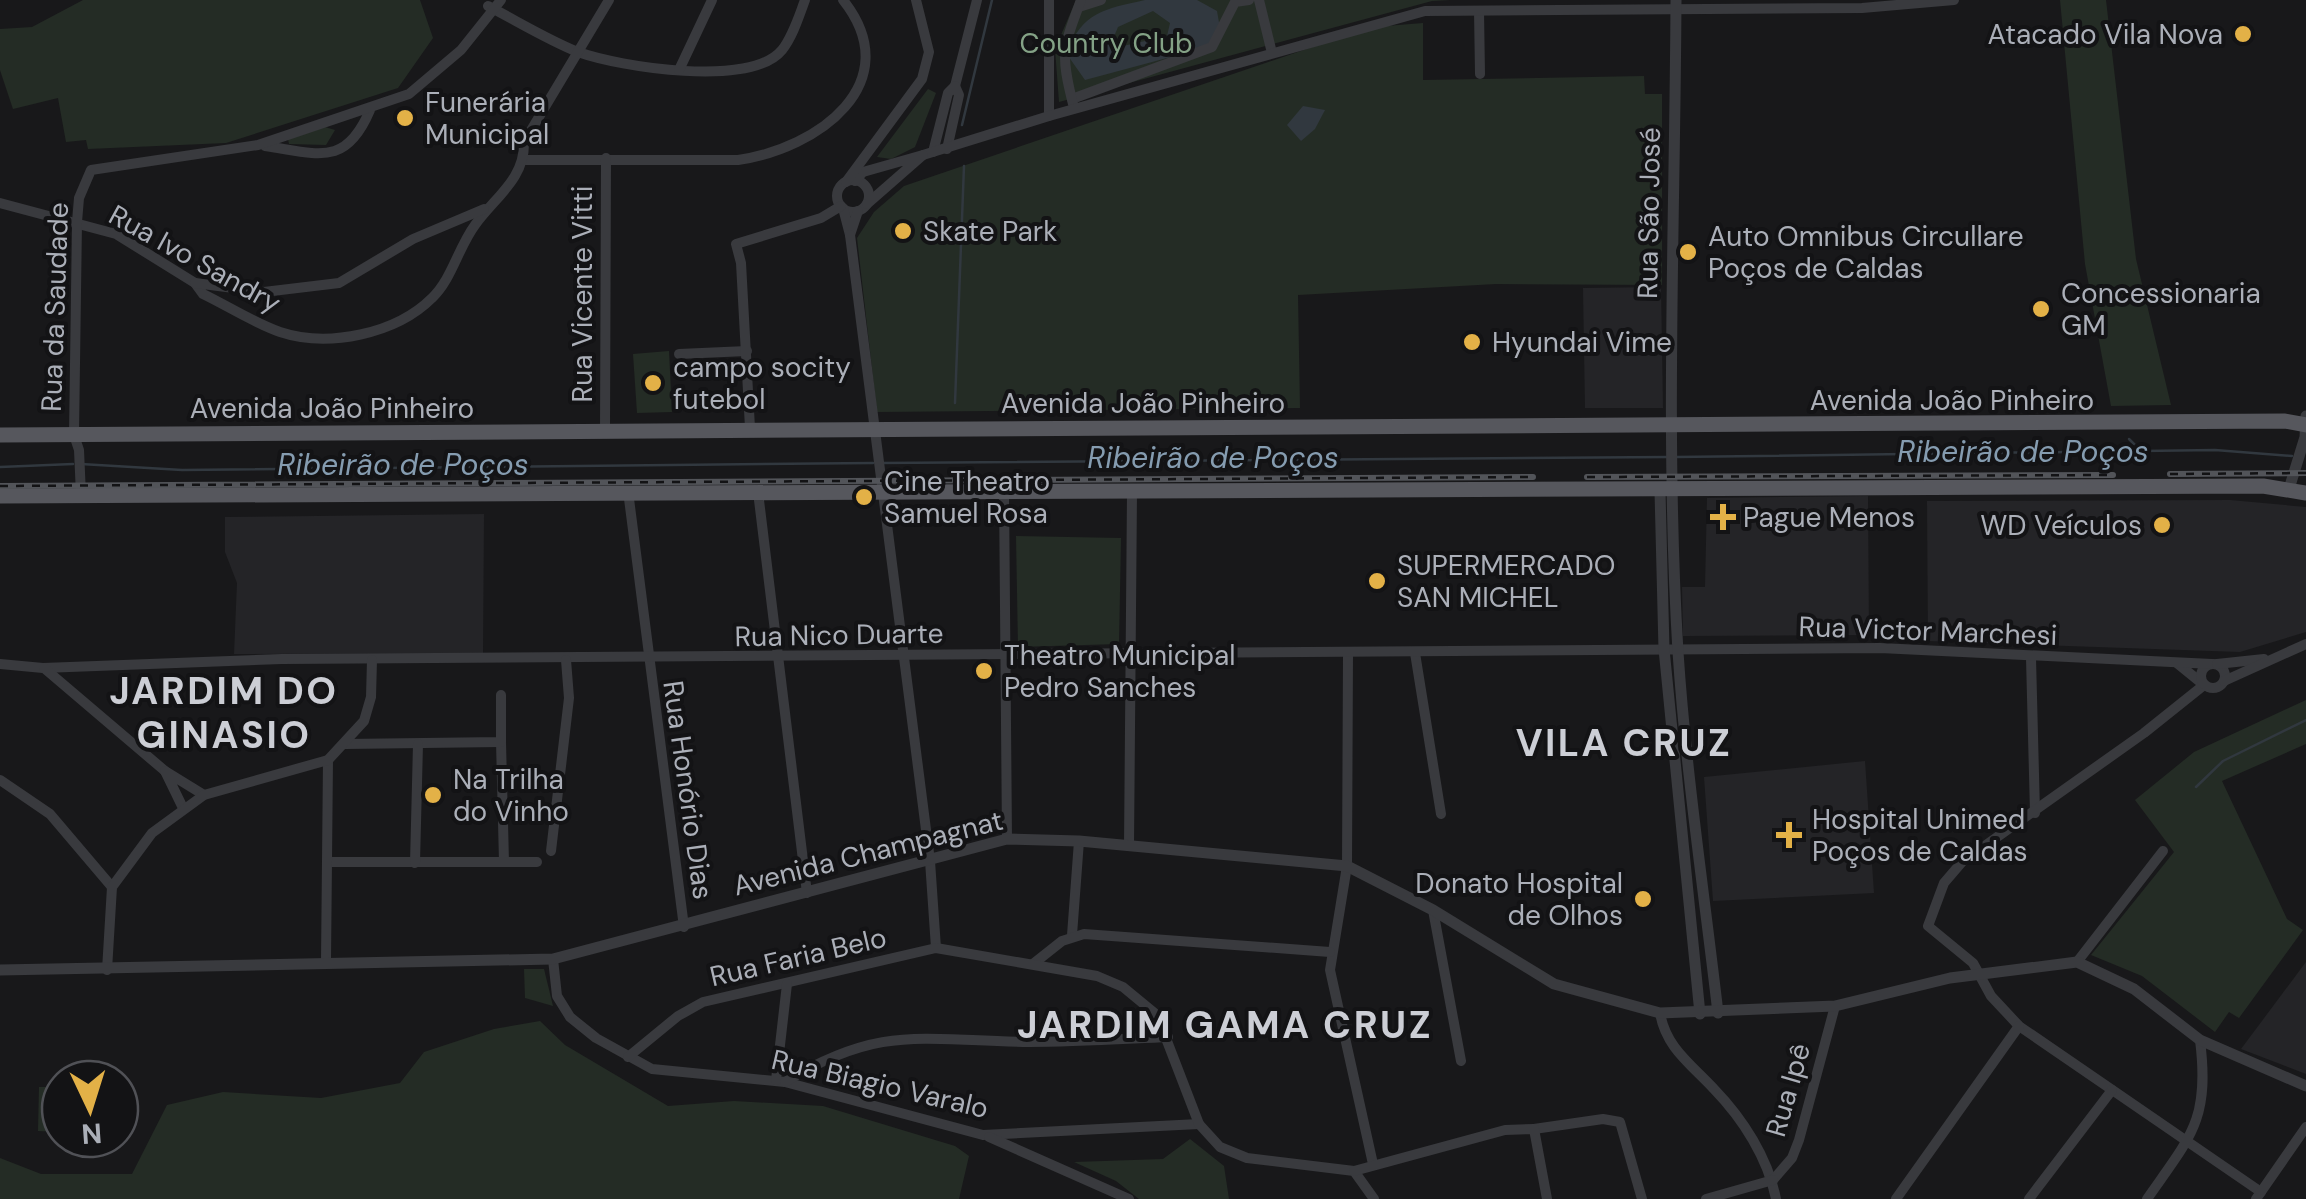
<svg xmlns="http://www.w3.org/2000/svg" width="2306" height="1199" font-family="'DM Sans',sans-serif">
<rect width="100%" height="100%" fill="#18181a"/>
<g fill="#242427">
<polygon points="1661,287 1663,408 1585,408 1583,288"/>
<polygon points="1868,496 1869,635 1683,636 1682,587 1705,587 1707,498"/>
<polygon points="2230,500 2306,507 2306,632 2240,652 1928,641 1927,501"/>
<polygon points="484,514 483,653 234,654 237,583 225,552 225,517"/>
<polygon points="1865,761 1874,893 1713,901 1704,777"/>
<polygon points="2306,962 2306,1074 2241,1049"/>
</g>
<g fill="#242c25">
<polygon points="83,0 420,0 433,38 398,88 226,143 88,149 86,140 66,142 58,98 13,109 0,70 0,29 32,27"/>
<polygon points="1076,0 1450,0 1432,1 1059,102 1055,49"/>
<polygon points="2060,0 2106,0 2136,259 2171,405 2111,406 2085,264"/>
<polygon points="1423,23 1423,80 1644,76 1645,94 1662,94 1662,285 1496,284 1298,295 1300,408 877,412 857,238 874,212 904,186 1324,43 1386,26"/>
<polygon points="928,89 936,93 915,147 891,159 877,157"/>
<polygon points="325,127 335,130 326,145 289,144 288,139"/>
<polygon points="669,351 672,412 637,413 633,354"/>
<polygon points="1016,536 1121,538 1119,644 1018,647"/>
<polygon points="2306,700 2306,744 2222,781 2287,919 2303,930 2239,1018 2229,1012 2215,1032 2142,976 2091,955 2174,852 2135,800 2194,752"/>
<polygon points="524,969 544,969 553,1006 525,998"/>
<polygon points="540,1021 565,1045 668,1106 734,1101 823,1106 955,1146 969,1156 959,1199 0,1199 0,1158 41,1174 132,1174 167,1105 223,1092 321,1098 400,1083 424,1052 494,1029"/>
<polygon points="39,1087 60,1087 60,1132 38,1131"/>
<polygon points="1190,1139 1224,1166 1229,1199 1139,1199 1116,1181 1074,1162 1163,1159"/>
</g>
<g fill="#31383f" fill-rule="evenodd">
<path d="M1145 0H1197L1217 11 1220 28 1208 47 1085 80 1066 53C1083 12 1104 9 1145 0ZM1153 11 1170 23 1167 36 1123 46 1113 39 1118 27Z"/>
<polygon points="1303,106 1325,110 1315,129 1301,141 1287,125"/>
</g>
<g fill="none" stroke-linecap="round" stroke-linejoin="round">
<g stroke="#31383f" stroke-width="2.5">
<polyline points="962,125 992,0"/>
<polyline points="955,403 964,166"/>
<polyline points="2129,439 2142,452"/>
<polyline points="1676,457 2215,450 2292,456"/>
<polyline points="881,463 1668,457"/>
<polyline points="81,464 182,470 873,463"/>
<polyline points="0,467 73,464"/>
<polyline points="2196,787 2223,761 2306,720"/>
</g>
<g stroke="#393a3e" stroke-width="10">
<polyline points="1259,0 1272,53"/>
<path d="M488 6C517 21 548 40 578 52 620 67 751 88 782 50 793 36 799 16 805 0"/>
<polyline points="1079,7 1101,0"/>
<polyline points="1479,11 1480,74"/>
<polyline points="679,70 712,0"/>
<polyline points="955,86 977,0"/>
<polyline points="1072,99 1212,47 1235,2 1249,0"/>
<path d="M1073 104C1060 53 1063 48 1081 0"/>
<polyline points="1049,116 1049,0"/>
<path d="M265 146C319 154 346 167 370 110"/>
<polyline points="933,152 948,93 955,86 959,95 947,149"/>
<polyline points="923,155 1049,116 1425,11 1862,8 1954,0"/>
<path d="M525 160H738C817 149 909 83 843 0"/>
<circle cx="853" cy="196" r="16"/>
<polyline points="855,181 863,172 923,155 867,204"/>
<polyline points="846,182 922,79 929,52 916,0"/>
<path d="M0 203 116 234 195 283 203 294C228 306 254 323 280 332 328 348 396 334 432 298 452 279 458 248 475 225 495 197 525 179 524 142L609 0"/>
<polyline points="843,208 850,235 858,211"/>
<polyline points="850,235 930,861 936,948"/>
<polyline points="195,283 264,292 339,283 413,239 484,209"/>
<polyline points="679,354 747,351"/>
<polyline points="750,428 741,263 736,244 821,218 841,206"/>
<polyline points="605,431 606,158"/>
<polyline points="628,491 684,927"/>
<polyline points="1004,491 1007,839"/>
<polyline points="758,492 807,893"/>
<polyline points="81,495 79,450 74,435 77,222 79,198 91,170 258,145 409,94 461,50 501,0"/>
<polyline points="1415,653 1441,814"/>
<polyline points="1348,655 1347,866 1330,970 1373,1164"/>
<polyline points="2031,658 2035,813"/>
<polyline points="2177,663 2204,685 2144,733 1962,862 1944,883 1928,926 1973,963 1991,996 2019,1026 2261,1192"/>
<circle cx="2213" cy="676" r="12"/>
<polyline points="0,664 43,668 282,659 1880,648 2212,664"/>
<polyline points="2217,664 2264,659"/>
<polyline points="44,668 165,771"/>
<polyline points="2224,681 2306,644"/>
<polyline points="501,742 504,862"/>
<polyline points="345,744 501,742 501,695"/>
<polyline points="0,780 50,814 112,887"/>
<polyline points="183,808 165,771 204,795"/>
<polyline points="1129,846 1132,492"/>
<polyline points="551,851 569,698 566,660"/>
<polyline points="329,862 537,862"/>
<polyline points="415,863 418,744"/>
<polyline points="1433,910 1461,1061"/>
<polyline points="1072,935 1079,841"/>
<polyline points="553,959 557,996 570,1017 596,1038 652,1069 785,1082 983,1135 1199,1124"/>
<polyline points="326,961 328,760"/>
<polyline points="2077,962 2163,851"/>
<polyline points="1033,964 1062,941 1084,934 1330,952"/>
<polyline points="107,970 112,887 152,833 204,795 328,760 364,721 371,697 372,660"/>
<path d="M1660 1013C1666 1048 1691 1064 1714 1089 1743 1119 1768 1158 1776 1199"/>
<polyline points="628,1057 678,1016 703,1002 936,948 1097,976 1123,987 1157,1015 1199,1124 1220,1147 1247,1158 1354,1171 1374,1199"/>
<polyline points="776,1080 787,984"/>
<path d="M785 1082C882 1023 924 1041 1029 1042 1075 1042 1122 1039 1168 1037"/>
<polyline points="1534,1129 1603,1119 1620,1122 1642,1199"/>
<polyline points="989,1137 1129,1199"/>
<polyline points="1354,1171 1505,1130 1534,1129 1547,1199"/>
<polyline points="1773,1180 1792,1158 1799,1140 1835,1006"/>
<polyline points="1706,1199 1773,1180"/>
<polyline points="1896,1199 2019,1026"/>
<polyline points="2029,1199 2112,1090"/>
<path d="M2147 1199C2191 1136 2210 1120 2200 1040"/>
<polyline points="2256,1199 2306,1127"/>
</g>
<g stroke="#393a3e" stroke-width="11">
<path d="M1676 0C1675 217 1665 435 1678 652 1686 773 1704 892 1718 1013"/>
<polyline points="2289,489 2305,437 2306,416"/>
<polyline points="1660,491 1664,649 1700,1014"/>
<polyline points="0,970 553,959 1007,839 1079,841 1347,866 1433,910 1554,984 1660,1013 1835,1006 1950,978 2077,962 2134,989 2200,1040 2306,1086"/>
</g>
<g stroke="#56575d" stroke-width="15">
<polyline points="0,435 2285,421 2306,425"/>
<polyline points="0,496 2263,486 2306,493"/>
</g>
<g stroke="#525459" stroke-width="6">
<g id="rail">
<polyline points="2170,474 2306,473"/>
<polyline points="1587,477 2113,475"/>
<polyline points="0,486 1533,477"/>
</g>
</g>
<use href="#rail" stroke="#131315" stroke-width="2.5" stroke-dasharray="8" stroke-linecap="butt"/>
</g>
<g fill="#e3b147" stroke="#131315" stroke-width="4">
<circle cx="2243" cy="34" r="10"/>
<circle cx="405" cy="118" r="10"/>
<circle cx="903" cy="231" r="10"/>
<circle cx="1688" cy="252" r="10"/>
<circle cx="2041" cy="309" r="10"/>
<circle cx="1472" cy="342" r="10"/>
<circle cx="653" cy="383" r="10"/>
<circle cx="864" cy="497" r="10"/>
<path d="M1718 502h10v10h10v10h-10v10h-10v-10h-10v-10h10z"/>
<circle cx="2162" cy="525" r="10"/>
<circle cx="1377" cy="581" r="10"/>
<circle cx="984" cy="671" r="10"/>
<circle cx="433" cy="795" r="10"/>
<path d="M1784 820h10v10h10v10h-10v10h-10v-10h-10v-10h10z"/>
<circle cx="1643" cy="899" r="10"/>
</g>
<g text-anchor="middle" dominant-baseline="central" stroke-width="8" stroke-linejoin="round" paint-order="stroke">
<g font-size="28" fill="#abafb8" stroke="#131315" text-anchor="start">
<text x="2223" y="34" text-anchor="end">Atacado Vila Nova</text>
<text x="425" y="102">Funerária<tspan x="425" dy="32">Municipal</tspan></text>
<text x="923" y="231">Skate Park</text>
<text x="1708" y="236">Auto Omnibus Circullare<tspan x="1708" dy="32">Poços de Caldas</tspan></text>
<text x="2061" y="293">Concessionaria<tspan x="2061" dy="32">GM</tspan></text>
<text x="1492" y="342">Hyundai Vime</text>
<text x="673" y="367">campo socity<tspan x="673" dy="32">futebol</tspan></text>
<text x="884" y="481">Cine Theatro<tspan x="884" dy="32">Samuel Rosa</tspan></text>
<text x="1743" y="517">Pague Menos</text>
<text x="2142" y="525" text-anchor="end">WD Veículos</text>
<text x="1397" y="565">SUPERMERCADO<tspan x="1397" dy="32">SAN MICHEL</tspan></text>
<text x="1004" y="655">Theatro Municipal<tspan x="1004" dy="32">Pedro Sanches</tspan></text>
<text x="453" y="779">Na Trilha<tspan x="453" dy="32">do Vinho</tspan></text>
<text x="1812" y="819">Hospital Unimed<tspan x="1812" dy="32">Poços de Caldas</tspan></text>
<text x="1623" y="883" text-anchor="end">Donato Hospital<tspan x="1623" dy="32">de Olhos</tspan></text>
</g>
<g font-size="28" fill="#84a286" stroke="#131315">
<text x="1106" y="43">Country Club</text>
</g>
<g font-size="28" fill="#abafb8" stroke="#131315">
<text transform="translate(1649 213) rotate(-89)">Rua São José</text>
<text transform="translate(195 259) rotate(29)">Rua Ivo Sandry</text>
<text transform="translate(582 294) rotate(-90)">Rua Vicente Vitti</text>
<text transform="translate(55 307) rotate(-88)">Rua da Saudade</text>
<text x="1952" y="400">Avenida João Pinheiro</text>
<text x="1143" y="403">Avenida João Pinheiro</text>
<text x="332" y="408">Avenida João Pinheiro</text>
<text transform="translate(1928 631) rotate(2)">Rua Victor Marchesi</text>
<text transform="translate(839 635) rotate(-1)">Rua Nico Duarte</text>
<text transform="translate(688 790) rotate(82)">Rua Honório Dias</text>
<text transform="translate(868 853) rotate(-14)">Avenida Champagnat</text>
<text transform="translate(798 957) rotate(-13)">Rua Faria Belo</text>
<text transform="translate(880 1084) rotate(13)">Rua Biagio Varalo</text>
<text transform="translate(1788 1090) rotate(-74)">Rua Ipê</text>
</g>
<g font-size="30" font-style="italic" fill="#859cb0" stroke="#131315">
<text x="2023" y="451">Ribeirão de Poços</text>
<text x="1213" y="457">Ribeirão de Poços</text>
<text x="403" y="464">Ribeirão de Poços</text>
</g>
<g font-size="38" font-weight="bold" letter-spacing="2.5" fill="#ccced5" stroke="#131315">
<text x="224" y="691">JARDIM DO<tspan x="224" dy="44">GINASIO</tspan></text>
<text x="1624" y="743">VILA CRUZ</text>
<text x="1225" y="1025">JARDIM GAMA CRUZ</text>
</g>
</g>
<g transform="translate(90 1109) rotate(176)"><circle r="48" fill="#131315" stroke="#505156" stroke-width="2.5"/>
<path d="M0-8L18 38L0 25L-18 38Z" fill="#e3b147"/>
<text y="-15" font-size="28" font-weight="bold" text-anchor="middle" fill="#abafb8">N</text>
</g>
</svg>
